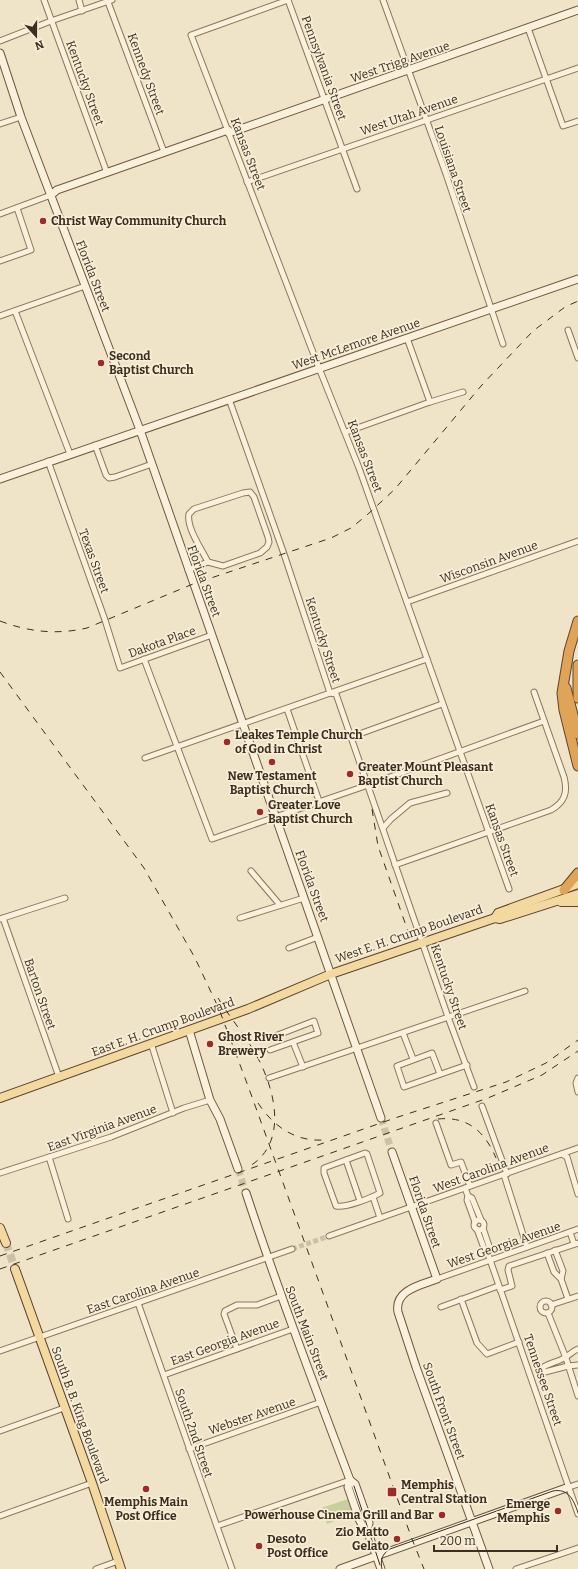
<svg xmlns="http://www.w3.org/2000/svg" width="578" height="1569" font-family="Bitter,serif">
<rect width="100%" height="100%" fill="#f0e4c8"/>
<polygon fill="#c9cf9b" points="348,1499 353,1514 327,1524 321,1508"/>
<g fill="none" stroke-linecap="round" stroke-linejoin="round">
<polyline stroke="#ccc0a6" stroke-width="5" stroke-dasharray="5 2.5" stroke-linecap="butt" points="292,1249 329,1236"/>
<g stroke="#ccc0a6" stroke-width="7" stroke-dasharray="7 3.5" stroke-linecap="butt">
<polyline points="381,1118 392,1152"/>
<polyline points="238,1169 246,1193"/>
</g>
<polyline stroke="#ccc0a6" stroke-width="8" stroke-dasharray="8 4" stroke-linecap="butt" points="6,1243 15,1269"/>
<g stroke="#8d765c" stroke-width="7">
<g id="street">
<polyline points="44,0 107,173"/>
<polyline points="79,0 82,11"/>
<polyline points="288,0 191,35 319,368 359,468 509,889"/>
<polyline points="288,0 357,189"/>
<polyline points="383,0 446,174 503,344"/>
<polyline points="108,2 164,152"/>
<polyline points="528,28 563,126 578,121"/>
<polyline points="0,41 51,21 112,0"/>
<polyline points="0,124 21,117"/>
<polyline points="247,182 578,68"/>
<polyline points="0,214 51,195"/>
<polyline points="0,261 31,250 17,208"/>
<polyline points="15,311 70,454"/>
<polyline points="0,316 85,286"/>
<polyline points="568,330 578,358"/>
<polyline points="407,338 430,402"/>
<polyline points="229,399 284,554 330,693 336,694 448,1017 474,1087"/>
<polyline points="346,432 430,402 463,392"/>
<polyline points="95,445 106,475 109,478 115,477 152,464"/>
<polyline points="48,461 105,620 120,668 212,635"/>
<path d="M188 570 208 562 223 566 260 553 267 547 269 542 268 537 254 497 250 492 243 493 194 509 189 514C186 527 202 550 208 562"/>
<polyline points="407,602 578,541"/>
<polyline points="144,659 212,839 368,785 544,721"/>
<polyline points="287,709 319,801"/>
<polyline points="351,737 442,704"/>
<polyline points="145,758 427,659"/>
<polyline points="383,828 391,819 410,803 447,793"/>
<path d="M395 865 551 810C565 802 568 792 564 777L534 692"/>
<polyline points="251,871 280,905"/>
<polyline points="3,918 59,1077"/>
<polyline points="240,918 304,898"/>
<polyline points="0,919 65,898"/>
<polyline points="289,948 318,937"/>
<polyline points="403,1033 413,1059"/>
<polyline points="270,1038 314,1021 318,1033 270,1050"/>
<polyline points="293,1042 303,1067"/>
<polyline points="151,1043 173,1113"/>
<polyline points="440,1074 432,1053 397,1066 404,1087 467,1065"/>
<polyline points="269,1078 525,991"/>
<polyline points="578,1078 576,1083 578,1092"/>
<polyline points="482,1106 507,1174"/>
<polyline points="436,1123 451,1165 461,1162 470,1186"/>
<path d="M365 1153 367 1154 380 1193C371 1198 346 1208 336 1206L324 1173V1168Z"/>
<polyline points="562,1154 567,1157 578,1194"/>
<polyline points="49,1157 68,1219"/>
<polyline points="346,1160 360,1201"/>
<polyline points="0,1173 111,1137 184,1108 210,1100"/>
<polyline points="504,1175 527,1247"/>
<polyline points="465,1188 468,1196 467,1200 475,1222"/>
<polyline points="468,1196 472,1198 481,1220"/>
<polyline points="373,1197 380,1218"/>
<circle cx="479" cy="1225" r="5"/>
<polyline points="483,1228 490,1249 488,1254"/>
<polyline points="477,1229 485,1251 488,1254 578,1514"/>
<polyline points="570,1232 574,1244"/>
<polyline points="329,1236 578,1148"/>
<polyline points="555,1250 563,1271 561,1279 568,1299"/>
<polyline points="547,1253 554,1272 561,1279"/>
<polyline points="437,1279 578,1229"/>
<polyline points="500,1290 512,1286 508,1270 509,1266 578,1243"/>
<polyline points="461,1299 477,1343 487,1354 519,1342"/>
<circle cx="546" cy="1307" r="6"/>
<polyline points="138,1303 232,1569"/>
<polyline points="551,1305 578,1296"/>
<polyline points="441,1307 498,1286"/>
<polyline points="548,1313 566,1358 578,1396"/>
<polyline points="237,1349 224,1314 225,1311 237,1305 257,1305 281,1296"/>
<path d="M578 1349C571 1352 570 1355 564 1358 556 1363 546 1363 540 1370L545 1372 568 1366 578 1365"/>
<polyline points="0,1351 292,1249"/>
<polyline points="164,1375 293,1329"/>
<polyline points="0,1431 64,1408"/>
<polyline points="189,1449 321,1402"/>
<polyline points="569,1487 578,1484"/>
<polyline points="0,1516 92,1483"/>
<polyline points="217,1526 350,1480"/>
<polyline points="96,1569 118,1561"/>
<polyline points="516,1569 578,1548"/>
</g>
</g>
<g stroke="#6f573f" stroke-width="9">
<g id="secondary">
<polyline points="0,53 21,117 140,430 381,1118"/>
<polyline points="229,133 578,10"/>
<polyline points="51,195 57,190 228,130"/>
<polyline points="0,479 578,279"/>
<polyline points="189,1030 210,1100 220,1119 238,1169"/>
<path d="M392 1152 437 1279C421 1285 394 1290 398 1312L416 1367 489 1569"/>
<path d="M246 1193C278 1290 314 1385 350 1480L355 1484 369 1523 367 1530"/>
<polyline points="350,1480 348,1487 359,1519 362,1525 367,1530 381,1569"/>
<polyline points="340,1569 569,1487"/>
</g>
</g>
<g stroke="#5b4430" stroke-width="10">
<g id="primary">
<polyline points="561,902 578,902"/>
<polyline points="495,918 498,913 578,884"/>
<polyline points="0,1098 248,1009 331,974 495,918 500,919 578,894"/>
<polyline points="0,1228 6,1243"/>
<polyline points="15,1269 92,1483 121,1569"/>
</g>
</g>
<g stroke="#5b4430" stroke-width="11">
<g id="highway">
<polyline points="578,621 569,651 562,693 564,710 578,766"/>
<polyline points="578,665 578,698"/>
<polyline points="566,688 578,734"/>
<polyline points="564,890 578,873"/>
</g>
</g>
<use href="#street" stroke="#faf1dc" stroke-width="5"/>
<use href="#secondary" stroke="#faf1dc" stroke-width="7"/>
<use href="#primary" stroke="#f3d9a0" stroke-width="8"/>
<use href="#highway" stroke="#e0a458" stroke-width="9"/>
<g stroke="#3d2e20" stroke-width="1">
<polyline points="354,1486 380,1565"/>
<path d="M382 1569C380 1560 382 1554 390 1549L553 1491C568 1488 574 1500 578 1513"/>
</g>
<g stroke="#3d2e20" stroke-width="1" stroke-dasharray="7 7" stroke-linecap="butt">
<path d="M0 621C29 632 57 635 87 628L193 584 331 538 351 528 367 515 395 489 481 386 533 331 565 307 578 301"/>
<polyline points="0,672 144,868 195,958 219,1009 248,1086 412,1539 424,1569"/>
<polyline points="372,809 378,846 410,937"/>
<path d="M218 998C229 1016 243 1033 254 1051 274 1085 290 1141 250 1166"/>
<path d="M258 1103C273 1126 295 1142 324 1140"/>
<path d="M438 1119C468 1116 485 1132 496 1158"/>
<polyline points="0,1256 398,1117 506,1082 546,1063 578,1040"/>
<polyline points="0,1269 488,1098 542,1075 578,1051"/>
</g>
</g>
<g fill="#9e2a2b" stroke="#f7eed8" stroke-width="1.5">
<circle cx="43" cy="221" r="4"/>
<circle cx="101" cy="363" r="4"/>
<circle cx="227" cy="742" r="4"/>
<circle cx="272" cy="762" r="4"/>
<circle cx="350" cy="774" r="4"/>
<circle cx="260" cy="812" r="4"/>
<circle cx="210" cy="1044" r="4"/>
<circle cx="146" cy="1489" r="4"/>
<rect x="387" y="1487" width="10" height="10" rx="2"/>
<circle cx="558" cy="1511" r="4"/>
<circle cx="442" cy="1515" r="4"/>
<circle cx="397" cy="1539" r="4"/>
<circle cx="259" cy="1546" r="4"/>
</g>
<g text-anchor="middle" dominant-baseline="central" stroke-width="3.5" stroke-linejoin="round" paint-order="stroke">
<g font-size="12" fill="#3d2e20" stroke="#f7eed8">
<text transform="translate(400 62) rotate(-19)">West Trigg Avenue</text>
<text transform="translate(324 68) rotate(70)">Pennsylvania Street</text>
<text transform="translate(146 74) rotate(70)">Kennedy Street</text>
<text transform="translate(85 83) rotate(70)">Kentucky Street</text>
<text transform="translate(409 115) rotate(-19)">West Utah Avenue</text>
<text transform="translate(248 154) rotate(69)">Kansas Street</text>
<text transform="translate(453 169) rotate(71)">Louisiana Street</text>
<text transform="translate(93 276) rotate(69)">Florida Street</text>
<text transform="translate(356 344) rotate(-19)">West McLemore Avenue</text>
<text transform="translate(365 456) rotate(69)">Kansas Street</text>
<text transform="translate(94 561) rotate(70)">Texas Street</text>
<text transform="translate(489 562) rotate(-20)">Wisconsin Avenue</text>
<text transform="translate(204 581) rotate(70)">Florida Street</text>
<text transform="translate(323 640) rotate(72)">Kentucky Street</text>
<text transform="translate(162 642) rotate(-20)">Dakota Place</text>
<text transform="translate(502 840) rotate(70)">Kansas Street</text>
<text transform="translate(312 886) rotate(70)">Florida Street</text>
<text transform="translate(409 934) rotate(-19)">West E. H. Crump Boulevard</text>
<text transform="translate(449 987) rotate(71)">Kentucky Street</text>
<text transform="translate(40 994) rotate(71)">Barton Street</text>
<text transform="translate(163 1027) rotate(-20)">East E. H. Crump Boulevard</text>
<text transform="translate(102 1128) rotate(-20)">East Virginia Avenue</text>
<text transform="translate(491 1168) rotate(-20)">West Carolina Avenue</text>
<text transform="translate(425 1212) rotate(71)">Florida Street</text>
<text transform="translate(504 1245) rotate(-19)">West Georgia Avenue</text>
<text transform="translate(143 1291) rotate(-19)">East Carolina Avenue</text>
<text transform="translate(307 1333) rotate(69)">South Main Street</text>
<text transform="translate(225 1342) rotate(-20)">East Georgia Avenue</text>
<text transform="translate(543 1380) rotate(71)">Tennessee Street</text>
<text transform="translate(444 1411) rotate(70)">South Front Street</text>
<text transform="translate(80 1415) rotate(70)">South B. B. King Boulevard</text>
<text transform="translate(252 1416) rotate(-19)">Webster Avenue</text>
<text transform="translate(194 1433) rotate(71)">South 2nd Street</text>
</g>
<g font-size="12" font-weight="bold" fill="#3d2e20" stroke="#f7eed8" text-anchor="start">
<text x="51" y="221">Christ Way Community Church</text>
<text x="109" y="356">Second<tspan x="109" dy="14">Baptist Church</tspan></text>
<text x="235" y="735">Leakes Temple Church<tspan x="235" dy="14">of God in Christ</tspan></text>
<text x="358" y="767">Greater Mount Pleasant<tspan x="358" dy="14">Baptist Church</tspan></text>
<text x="272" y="776" text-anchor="middle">New Testament<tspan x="272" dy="14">Baptist Church</tspan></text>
<text x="268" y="805">Greater Love<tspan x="268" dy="14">Baptist Church</tspan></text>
<text x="218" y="1037">Ghost River<tspan x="218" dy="14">Brewery</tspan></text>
<text x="401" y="1485">Memphis<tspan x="401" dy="14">Central Station</tspan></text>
<text x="146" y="1502" text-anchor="middle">Memphis Main<tspan x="146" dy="14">Post Office</tspan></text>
<text x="550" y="1504" text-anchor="end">Emerge<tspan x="550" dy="14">Memphis</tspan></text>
<text x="434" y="1515" text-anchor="end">Powerhouse Cinema Grill and Bar</text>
<text x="389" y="1532" text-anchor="end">Zio Matto<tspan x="389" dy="14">Gelato</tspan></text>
<text x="267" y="1539">Desoto<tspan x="267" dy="14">Post Office</tspan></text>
</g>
</g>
<g transform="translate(36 36) rotate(159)" stroke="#f7eed8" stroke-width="3" paint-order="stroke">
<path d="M0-3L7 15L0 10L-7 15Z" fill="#3d2e20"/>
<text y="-6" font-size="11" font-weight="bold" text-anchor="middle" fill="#3d2e20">N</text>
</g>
<path d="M434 1545v6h123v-6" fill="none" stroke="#3d2e20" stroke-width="2"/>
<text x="440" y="1545" font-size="12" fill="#3d2e20" stroke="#f7eed8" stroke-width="3" paint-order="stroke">200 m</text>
</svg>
